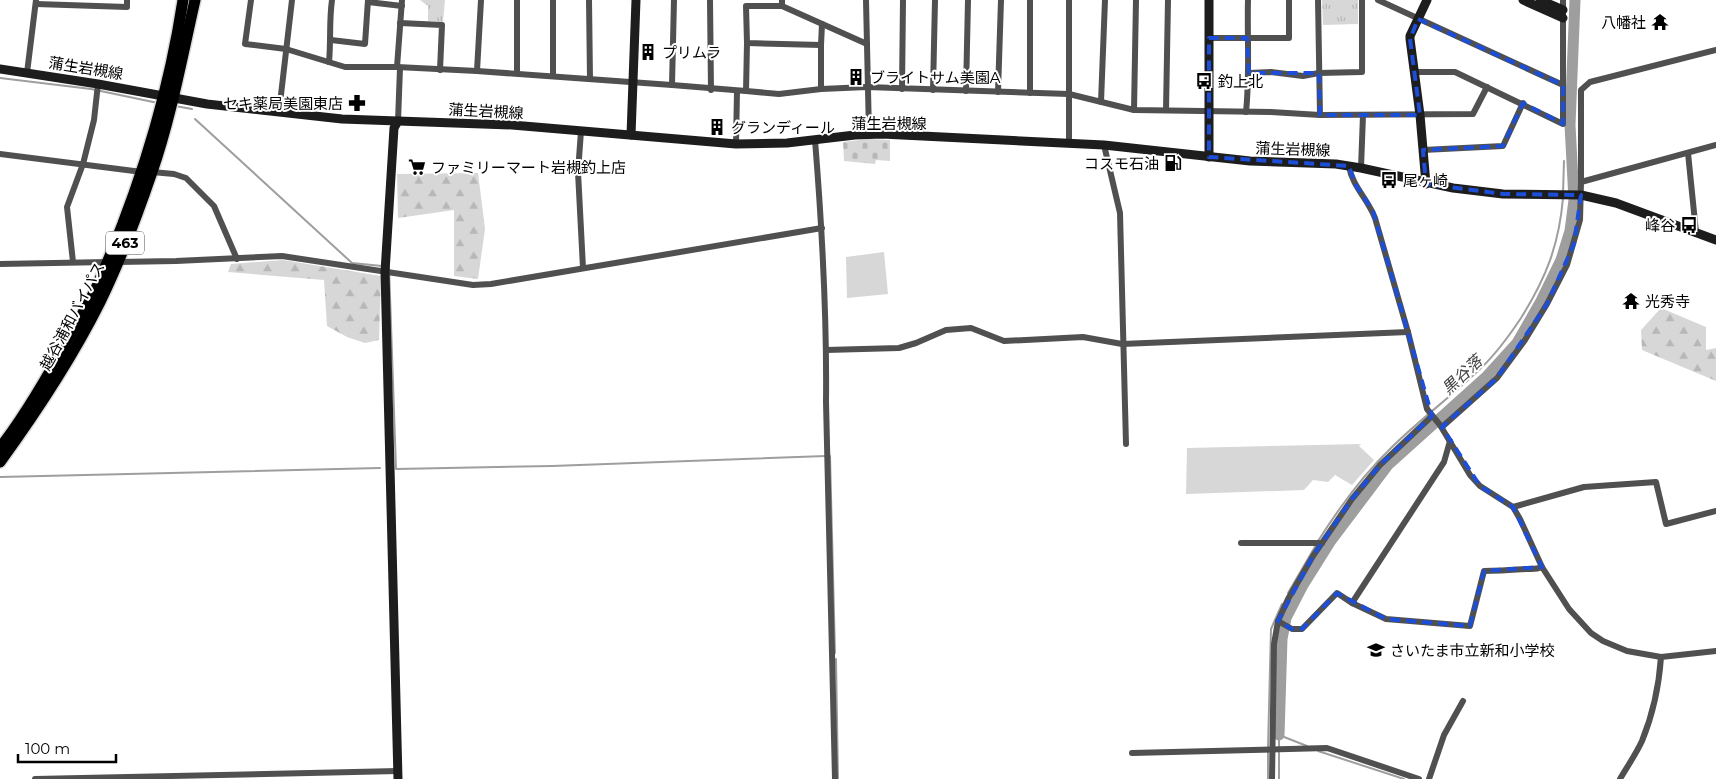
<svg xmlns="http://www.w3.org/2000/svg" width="1716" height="779" font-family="Montserrat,'Noto Sans JP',sans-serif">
<defs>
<pattern id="forest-firs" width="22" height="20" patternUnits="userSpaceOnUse" patternTransform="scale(1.25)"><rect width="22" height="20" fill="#d7d7d7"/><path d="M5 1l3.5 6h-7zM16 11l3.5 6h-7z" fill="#b7b7b7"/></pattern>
<pattern id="cemetery-stones" width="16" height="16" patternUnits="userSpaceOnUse" patternTransform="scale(1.25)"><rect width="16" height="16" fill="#d7d7d7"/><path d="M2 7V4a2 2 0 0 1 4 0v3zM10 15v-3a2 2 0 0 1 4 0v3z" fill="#b7b7b7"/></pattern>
<pattern id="park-tufts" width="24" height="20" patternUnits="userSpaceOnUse" patternTransform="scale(1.25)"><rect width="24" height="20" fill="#d7d7d7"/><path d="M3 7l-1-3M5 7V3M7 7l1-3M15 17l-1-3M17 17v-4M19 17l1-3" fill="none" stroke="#b7b7b7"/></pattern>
</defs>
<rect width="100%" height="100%" fill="#fff"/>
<g fill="#d7d7d7">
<polygon points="884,252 888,294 847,298 846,257"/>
<polygon points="1361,444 1359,446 1374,460 1352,485 1335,475 1328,482 1313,480 1304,490 1186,494 1187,448"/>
</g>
<g fill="url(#forest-firs)">
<polygon points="478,173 485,229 478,279 454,276 454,210 398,218 397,174"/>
<polygon points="283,260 381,276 379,340 365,343 347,337 327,326 324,280 228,272 231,264"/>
<polygon points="1661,308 1706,327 1706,350 1716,348 1716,381 1642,350 1641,330"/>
</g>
<polygon fill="url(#cemetery-stones)" points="868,139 890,140 890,161 876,160 875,164 844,161 843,142"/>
<g fill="url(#park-tufts)">
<polygon points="420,0 445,0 443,22 428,21 428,6"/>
<polygon points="1322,0 1358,0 1358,24 1323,25"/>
</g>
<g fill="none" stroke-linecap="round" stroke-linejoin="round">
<g stroke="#9e9e9e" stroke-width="2">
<polyline points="0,78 91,89 158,103"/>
<polyline points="175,106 192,109"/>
<polyline points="195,119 352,263 382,266"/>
<polyline points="1563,193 1564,161"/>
<polyline points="389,267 396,469 552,466 826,456"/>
<polyline points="830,456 835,653"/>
<polyline points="0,477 380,468"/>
<path d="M1318 541C1339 508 1362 476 1390 449 1419 420 1452 396 1481 368 1497 353 1509 336 1521 318 1546 278 1559 245 1563 198"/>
<polyline points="1288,593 1316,545"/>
<polyline points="836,659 838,779"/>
<polyline points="1268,747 1271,629 1282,604"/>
<polyline points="1268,751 1268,779"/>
<polyline points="1318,751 1404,779"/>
<polyline points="1279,779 1279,735 1307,746"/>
</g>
<polyline stroke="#9e9e9e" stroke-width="11" points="1279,735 1282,639 1286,618 1303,585 1330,542 1388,465 1487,376 1517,343 1541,301 1561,260 1570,231 1574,200 1570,125 1575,0"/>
<g stroke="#dbdbdb" stroke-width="14">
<g id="highway">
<path d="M0 448C26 414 48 376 68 339 78 321 89 304 97 286 138 194 168 99 183 0"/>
<path d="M0 462C37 411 72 358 100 302 120 261 137 216 152 172 171 117 182 57 195 0"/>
</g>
</g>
<g stroke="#505050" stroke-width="6">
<polyline points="251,0 245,44 286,49 345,67 397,67 477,71"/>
<polyline points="481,0 477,71 672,85"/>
<polyline points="553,0 553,76"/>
<polyline points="589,0 590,79"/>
<polyline points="674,0 672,85 746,91 747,43"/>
<polyline points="710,0 711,90"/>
<polyline points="782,0 782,6 746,6 747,43 821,45 822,24"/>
<polyline points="866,0 869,134"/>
<polyline points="1030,0 1030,93"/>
<polyline points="1318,0 1320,115"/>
<polyline points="1378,0 1563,85 1563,124 1455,72 1415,72"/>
<polyline points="1563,0 1563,85"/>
<polyline points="368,2 402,6"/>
<polyline points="36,4 127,7 127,0"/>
<polyline points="782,6 867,44"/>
<polyline points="400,23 442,25 440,70"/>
<polyline points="1209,38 1289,38 1289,0"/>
<polyline points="331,40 365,44 368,0"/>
<polyline points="821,45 821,89"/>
<path d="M329 62C331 41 329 21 332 0"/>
<polyline points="397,67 402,0"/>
<polyline points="27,73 36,0"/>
<polyline points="517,73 517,0"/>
<polyline points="1249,73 1271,72 1303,76 1319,73 1362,72 1362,0"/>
<polyline points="902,89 903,0"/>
<polyline points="933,90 935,0"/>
<polyline points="746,91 779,94 821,89 867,87 1069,94 1134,110 1271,112 1320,115 1473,114 1487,87"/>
<polyline points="966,91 968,0"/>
<polyline points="998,92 1001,0"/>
<polyline points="1101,102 1105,0"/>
<polyline points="1134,110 1136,0"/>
<polyline points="1166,110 1168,0"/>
<polyline points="279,112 292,0"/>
<path d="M1246 112C1250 74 1247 37 1248 0"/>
<polyline points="398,121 400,68"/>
<polyline points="581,131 578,172 583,268"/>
<path d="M815 140C822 227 827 315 826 402L835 779"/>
<polyline points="736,144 737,91"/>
<polyline points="1069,144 1069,0"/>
<polyline points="1104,145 1120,213 1126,444"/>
<polyline points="1423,150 1503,146 1523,103"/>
<polyline points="1688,153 1696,232"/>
<polyline points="0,154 142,172"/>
<path d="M1349 166C1352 186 1368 199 1375 218L1408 332 1427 409 1440 425 1470 475 1480 486 1513 507 1520 519 1542 567 1569 609 1591 633 1603 641 1627 651 1661 657 1716 651"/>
<polyline points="1361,168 1363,115"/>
<polyline points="152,172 174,174 186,178 214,206 237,259"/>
<polyline points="1581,182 1716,145"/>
<polyline points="73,262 67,207 83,164 94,120 98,84"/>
<polyline points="118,262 176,261 282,256 473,285 491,284 822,228"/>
<polyline points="0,264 108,262"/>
<polyline points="826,350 899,348 916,343 946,330 971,328 1004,341 1083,337 1122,344 1408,332"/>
<polyline points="1442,427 1497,378 1525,340 1547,304 1567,265 1580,220 1581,182 1581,90 1590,82 1716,50"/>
<polyline points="1513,507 1584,487 1656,482 1666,524 1716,511"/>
<polyline points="1241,543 1322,543"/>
<polyline points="1352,603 1444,462 1450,441"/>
<path d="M1278 621 1292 629H1302L1337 593 1352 603 1386 619 1470 626 1484 571C1498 571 1512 570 1526 569 1532 569 1536 570 1542 567"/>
<polyline points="1132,753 1327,748 1419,779"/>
<polyline points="35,779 398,771"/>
<polyline points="1272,779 1274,644 1278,621 1288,599 1313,556 1352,499 1380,465 1432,416"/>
<polyline points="1429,779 1444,735 1463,701"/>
<path d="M1620 779C1627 767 1636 754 1642 741 1653 714 1659 686 1661 657"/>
</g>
<g stroke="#1d1d1d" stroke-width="9">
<polyline points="1523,0 1563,18"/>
<polyline points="1540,0 1563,10"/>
<polyline points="0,69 98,84 207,104 342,119 512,125 736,144 787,143 855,135 882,134 1104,145 1250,161 1336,164 1361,168 1453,188 1503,194 1581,195 1616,203 1716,240"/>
<polyline points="398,121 394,128 385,272 398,779"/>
<polyline points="631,135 636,0"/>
<polyline points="1209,157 1209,0"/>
<polyline points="1426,184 1420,115 1410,39 1410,36 1427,0"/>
</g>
<use href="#highway" stroke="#000" stroke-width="11"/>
</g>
<path fill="none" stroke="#1d4ed8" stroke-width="4" stroke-dasharray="10 6" stroke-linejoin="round" d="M1418 19 1563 85V124L1523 103 1503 146 1423 150 1426 184 1503 194 1581 195 1574 244 1547 304 1497 378 1442 427 1480 486 1513 507 1542 567 1484 571 1470 626 1386 619 1337 593 1302 629H1292L1278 621 1313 556 1352 499 1380 465 1432 416 1373 211 1355 184 1349 166 1209 157V38H1247L1249 73H1319L1320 115H1420L1410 39Z"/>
<defs>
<g id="temple-bare" transform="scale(1.35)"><path d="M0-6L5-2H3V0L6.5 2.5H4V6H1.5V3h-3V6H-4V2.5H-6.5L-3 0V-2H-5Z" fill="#000" stroke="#fff" stroke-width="2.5" paint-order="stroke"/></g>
<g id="building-bare" transform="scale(1.35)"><path d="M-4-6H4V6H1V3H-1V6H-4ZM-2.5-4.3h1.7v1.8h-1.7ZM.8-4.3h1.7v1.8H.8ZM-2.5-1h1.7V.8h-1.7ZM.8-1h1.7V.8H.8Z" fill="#000" stroke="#fff" stroke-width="2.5" paint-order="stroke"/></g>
<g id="bus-bare" transform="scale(1.35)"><path d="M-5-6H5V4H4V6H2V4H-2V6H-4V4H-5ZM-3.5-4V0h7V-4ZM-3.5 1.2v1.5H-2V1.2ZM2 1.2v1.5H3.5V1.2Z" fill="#000" stroke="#fff" stroke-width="2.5" paint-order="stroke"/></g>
<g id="pharmacy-bare" transform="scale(1.35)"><path d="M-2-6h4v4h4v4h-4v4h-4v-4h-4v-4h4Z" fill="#000" stroke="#fff" stroke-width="2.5" paint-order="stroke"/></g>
<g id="fuel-bare" transform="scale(1.35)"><path d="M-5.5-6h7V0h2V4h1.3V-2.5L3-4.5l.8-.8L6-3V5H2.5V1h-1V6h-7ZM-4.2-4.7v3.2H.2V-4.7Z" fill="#000" stroke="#fff" stroke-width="2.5" paint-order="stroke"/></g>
<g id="supermarket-bare" transform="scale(1.35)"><path d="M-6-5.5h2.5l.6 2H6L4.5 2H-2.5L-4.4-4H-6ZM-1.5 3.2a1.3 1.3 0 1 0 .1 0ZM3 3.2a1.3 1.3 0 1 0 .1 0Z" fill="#000" stroke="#fff" stroke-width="2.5" paint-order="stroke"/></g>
<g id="school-bare" transform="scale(1.35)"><path d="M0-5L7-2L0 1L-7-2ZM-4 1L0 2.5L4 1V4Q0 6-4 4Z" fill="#000" stroke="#fff" stroke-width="2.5" paint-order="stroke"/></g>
</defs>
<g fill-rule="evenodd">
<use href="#temple-bare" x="1660" y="22"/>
<use href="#building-bare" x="648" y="52"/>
<use href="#building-bare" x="856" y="77"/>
<use href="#bus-bare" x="1204" y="81"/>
<use href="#pharmacy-bare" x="357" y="103"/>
<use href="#building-bare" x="717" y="127"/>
<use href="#fuel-bare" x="1173" y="163"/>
<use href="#supermarket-bare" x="417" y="167"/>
<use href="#bus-bare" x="1389" y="180"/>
<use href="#bus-bare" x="1689" y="225"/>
<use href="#temple-bare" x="1631" y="301"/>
<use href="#school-bare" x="1376" y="650"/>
</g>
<g text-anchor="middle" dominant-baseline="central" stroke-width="4" stroke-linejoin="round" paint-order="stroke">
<rect fill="#fff" stroke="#4c4c4c" stroke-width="1" x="106" y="231.5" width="38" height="23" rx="4"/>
<g font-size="14" font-weight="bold" fill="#000">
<text x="125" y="243">463</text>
</g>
<g font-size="15" fill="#000" stroke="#fff" text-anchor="start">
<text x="1646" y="22" text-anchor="end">八幡社</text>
<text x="662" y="52">プリムラ</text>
<text x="870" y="77">ブライトサム美園A</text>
<text x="1218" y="81">釣上北</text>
<text x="343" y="103" text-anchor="end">セキ薬局美園東店</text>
<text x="731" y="127">グランディール</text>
<text x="1159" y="163" text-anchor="end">コスモ石油</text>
<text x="431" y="167">ファミリーマート岩槻釣上店</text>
<text x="1403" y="180">尾ヶ崎</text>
<text x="1675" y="225" text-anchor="end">峰谷</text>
<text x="1645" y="301">光秀寺</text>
<text x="1390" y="650">さいたま市立新和小学校</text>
</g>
<g font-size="15" fill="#000" stroke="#fff">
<text transform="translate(86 68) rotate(9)">蒲生岩槻線</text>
<text transform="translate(486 111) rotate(3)">蒲生岩槻線</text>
<text x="889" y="123">蒲生岩槻線</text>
<text transform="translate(1293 149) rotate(2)">蒲生岩槻線</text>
<text transform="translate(72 316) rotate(-62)">越谷浦和バイパス</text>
</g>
<g font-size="16" font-style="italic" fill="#3f3f3f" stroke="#fff">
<text transform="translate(1462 375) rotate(-43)">黒谷落</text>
</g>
</g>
<path d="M18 754v8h98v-8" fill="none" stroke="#000000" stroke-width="2.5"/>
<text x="25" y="754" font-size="15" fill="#000000" stroke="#ffffff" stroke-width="4" paint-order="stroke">100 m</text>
</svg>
